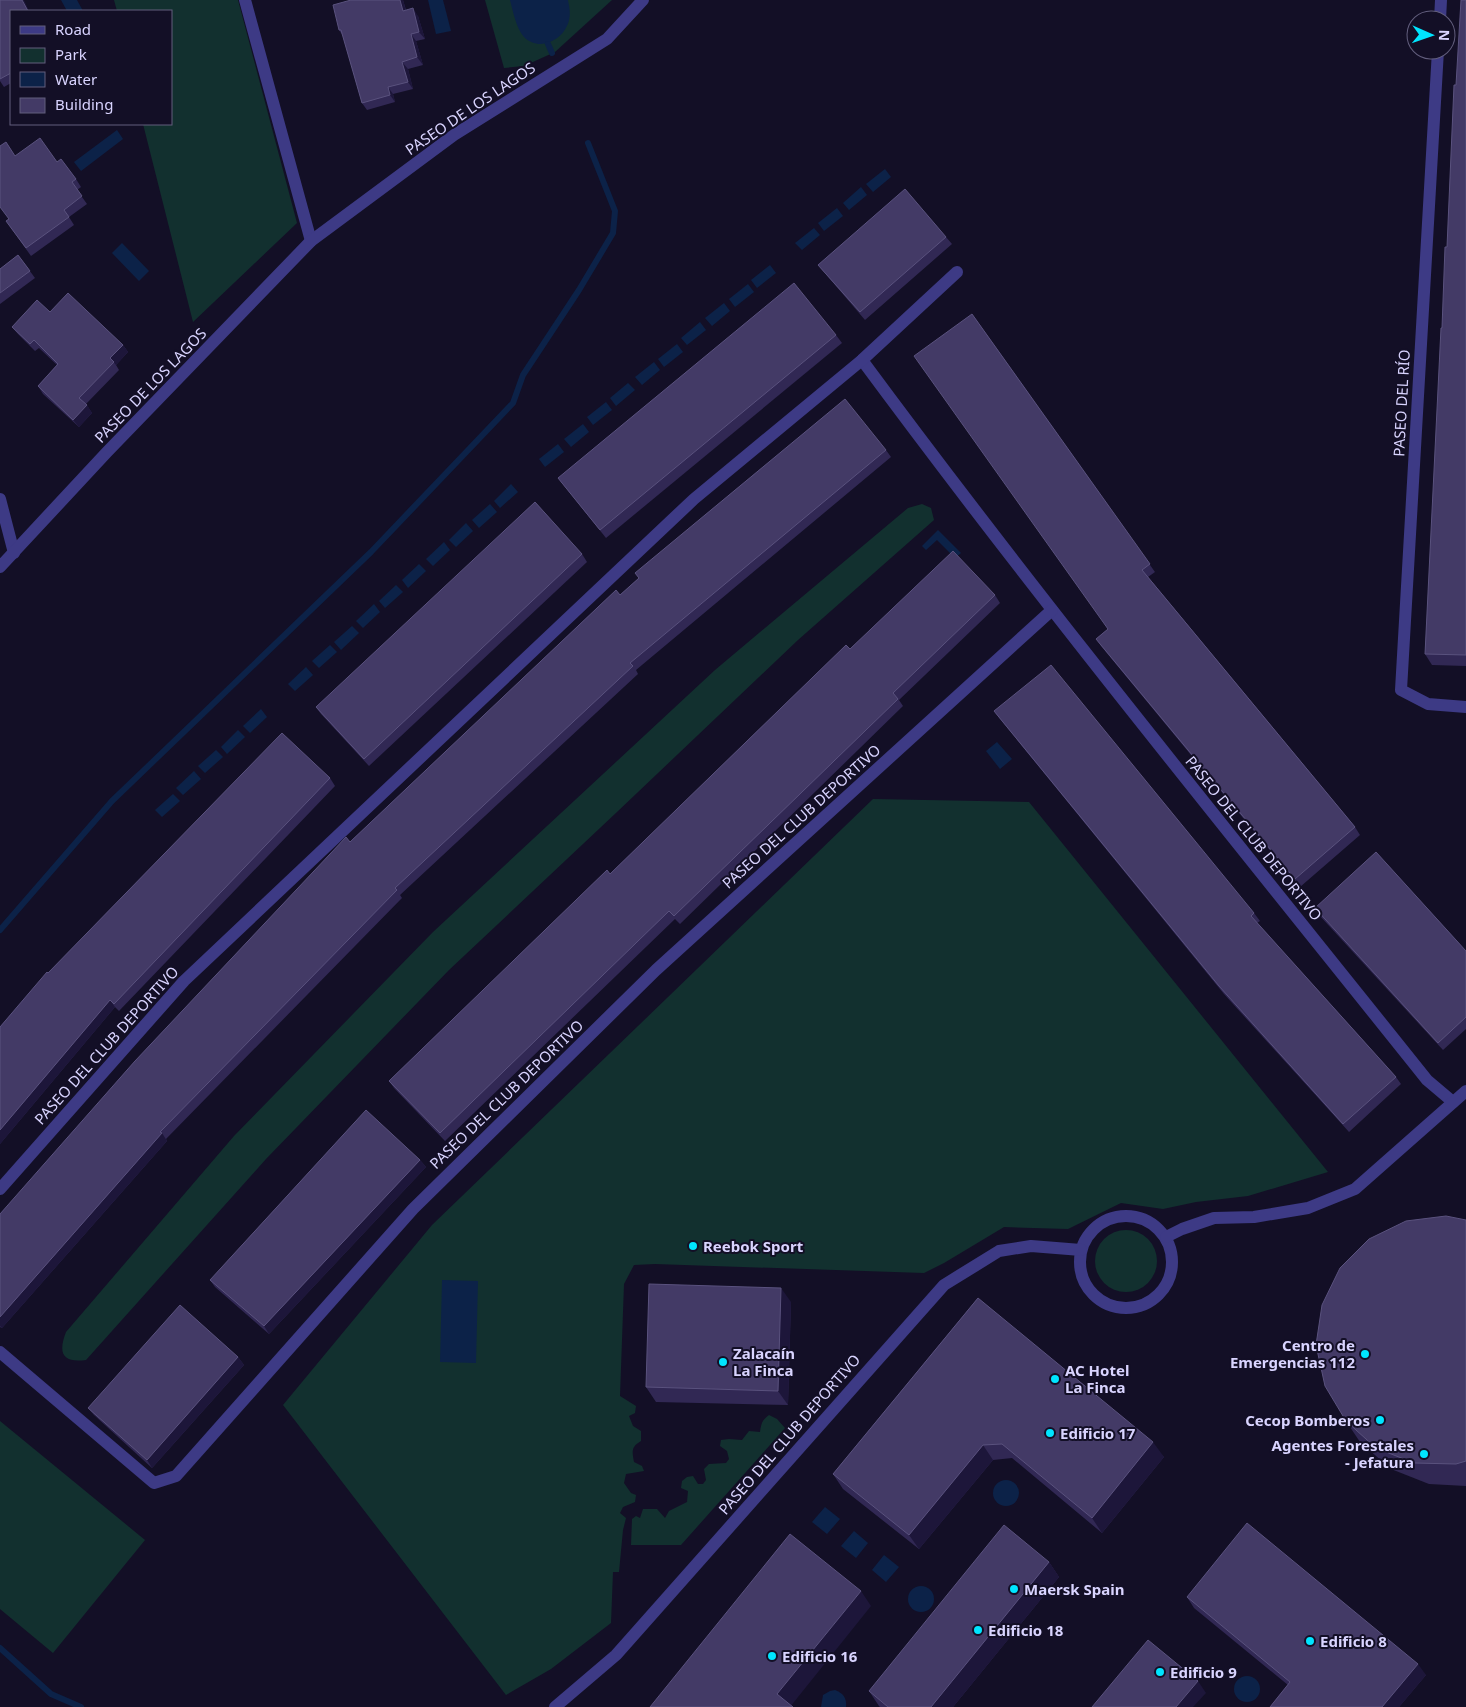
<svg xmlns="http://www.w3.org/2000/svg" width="1466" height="1707" font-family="'Noto Sans',sans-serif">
<rect width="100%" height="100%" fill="#130f26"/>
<g fill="#12302f">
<polygon points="114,0 238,0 297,223 193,322 143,124 171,124 171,11 117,11"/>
<polygon points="485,0 612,0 555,52 524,66 504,68"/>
<path d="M922 504 931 508 934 520 798 640 617 812 449 970 266 1159 86 1360C62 1363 58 1353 66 1332L234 1136 433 932 715 670 908 508Z"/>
<path d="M873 799 1029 802 1328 1172 1248 1196 1196 1202 1163 1209 1121 1203 1068 1229 1004 1227 944 1263 924 1273 655 1264 634 1265 624 1284 620 1396 636 1406 635 1413 629 1416 633 1426 641 1431V1441C631 1447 632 1451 634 1462L642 1466 644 1471 626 1474 624 1483 631 1493 636 1495 635 1502 623 1507 620 1513 626 1518 623 1530 619 1572H613L611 1623 551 1669 506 1695 283 1405 432 1225Z"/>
<circle cx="1126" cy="1261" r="31"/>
<path d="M769 1415 777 1419 785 1428 681 1545H631L632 1519 636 1516 640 1518 643 1509H657L665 1518 669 1511 687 1502 688 1491 681 1488 682 1481 687 1477 693 1476 698 1484H703L706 1480 704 1469 709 1464 726 1463 729 1459 727 1451 720 1446 721 1440 729 1439 742 1440 749 1431 760 1432C761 1424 762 1420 769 1415Z"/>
<polygon points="0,1421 145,1540 53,1653 0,1609"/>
</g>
<g fill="#0c2248">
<polygon points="61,0 77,0 83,11 67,11"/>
<polygon points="428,0 443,0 451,31 436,34"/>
<path d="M510 0H568C569 6 571 13 569 20 565 39 540 53 524 37 516 28 513 11 510 0Z"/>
<polygon points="117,130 123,139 81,171 74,162"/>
<polygon points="885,169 891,177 873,192 866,184"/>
<polygon points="861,187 867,195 849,210 843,203"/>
<polygon points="837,208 843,216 824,231 818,223"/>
<polygon points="814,228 820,235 802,250 795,243"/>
<polygon points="122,243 149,271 139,281 112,253"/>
<polygon points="770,265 776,273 757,288 751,280"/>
<polygon points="748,284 754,292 735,307 729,299"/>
<polygon points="724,303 730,311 712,326 705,318"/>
<polygon points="700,322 706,330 687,345 681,338"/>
<polygon points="677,344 683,352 664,367 658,359"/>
<polygon points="654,362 660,370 642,385 635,377"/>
<polygon points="628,383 635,390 616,406 610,398"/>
<polygon points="606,402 612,410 593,425 587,417"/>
<polygon points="583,424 589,432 571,447 564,439"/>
<polygon points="558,444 564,452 545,467 539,459"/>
<polygon points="511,484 518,492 500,508 494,501"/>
<polygon points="490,504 497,512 479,528 472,520"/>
<polygon points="466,523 473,531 456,547 449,540"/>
<polygon points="938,530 961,553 955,558 937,540 926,550 922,546"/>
<polygon points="444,542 450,550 433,566 426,559"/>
<polygon points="419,564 426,571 408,588 402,580"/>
<polygon points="396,585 403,592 385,608 379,601"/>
<polygon points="374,604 380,612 363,628 356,621"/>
<polygon points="352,626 359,633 341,650 334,642"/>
<polygon points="330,645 337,652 319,668 312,661"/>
<polygon points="306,667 313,675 295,691 288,684"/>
<polygon points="261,709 267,717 250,733 243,726"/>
<polygon points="238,730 245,737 227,754 221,747"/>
<polygon points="997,742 1012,759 1000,769 986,751"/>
<polygon points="216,750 223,757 205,773 198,766"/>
<polygon points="194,771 201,779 183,795 176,788"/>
<polygon points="173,794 180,801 162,817 155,810"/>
<polygon points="442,1280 478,1281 476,1363 440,1362"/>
<circle cx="1006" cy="1493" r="13"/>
<polygon points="825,1507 840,1519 827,1534 812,1522"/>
<polygon points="854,1531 868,1543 856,1558 841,1546"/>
<polygon points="884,1555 899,1567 886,1582 872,1570"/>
<circle cx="921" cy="1599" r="13"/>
<circle cx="1247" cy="1689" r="13"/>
<path d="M835 1690C843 1693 847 1698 846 1707H821L823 1695 830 1691Z"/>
</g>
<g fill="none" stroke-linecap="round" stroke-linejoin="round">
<g stroke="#0c2248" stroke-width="6">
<polyline points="548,44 552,53"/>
<polyline points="0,930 112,801 371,552 513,403 523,375 579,290 613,233 615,211 588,143"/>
<polyline points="0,1648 51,1694 81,1707"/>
</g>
<g stroke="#3d3a85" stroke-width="12">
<polyline points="245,0 311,241"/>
<polyline points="1440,20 1441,0"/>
<polyline points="1438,50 1401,690 1428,704 1466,707"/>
<path d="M862 360C1043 605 1236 841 1427 1080L1453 1102"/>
<polyline points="0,499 14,553"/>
<polyline points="0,567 107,452 311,241 454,135 607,39 643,0"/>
<polyline points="0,1189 184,981 694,499 862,360 957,272"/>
<circle cx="1126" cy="1262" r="46"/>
<polyline points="1166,1237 1182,1229 1214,1218 1254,1217 1308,1208 1355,1189 1466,1091"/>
<polyline points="0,1352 154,1483 176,1476 413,1209 656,970 1052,610"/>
<polyline points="555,1707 616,1655 944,1285 999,1251 1031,1246 1081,1250"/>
</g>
</g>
<g fill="#312854">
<polygon points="0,0 11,11 11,83 4,87 0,81"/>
<polygon points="403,0 406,10 418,16 425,39 416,41 423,65 408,69 413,89 393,94 395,102 367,110 362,103 343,36 339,30"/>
<polygon points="1466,0 1466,666 1432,665 1425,654 1456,85"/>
<polygon points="15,156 57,162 76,179 81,187 77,190 87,204 69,217 74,225 31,256 6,221 8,219"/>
<polygon points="946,237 952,244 865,320 824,272 818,265"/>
<polygon points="18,255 35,278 0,304 0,269"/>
<polygon points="50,312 123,345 128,352 116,365 119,370 86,404 92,413 79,427 43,394 38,386 57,365 39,348 35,351 18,334 12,327"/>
<polygon points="972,314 1155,572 1148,577 1355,827 1360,835 1300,887 1101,646 1096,639 1108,629"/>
<polygon points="836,335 842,343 606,538 558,478"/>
<polygon points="886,450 891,457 636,670 638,674 400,895 402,898 166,1139 167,1141 2,1328 0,1327 0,1214 350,842 639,578 635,573"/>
<polygon points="582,554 587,562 369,766 321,714 316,707"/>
<polygon points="995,595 1000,603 899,700 903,706 680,924 675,919 445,1141 394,1088 389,1081 850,649"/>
<polygon points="994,711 1254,913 1260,921 1257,923 1396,1077 1401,1084 1349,1132 1224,994 1000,719"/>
<polygon points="330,778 335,786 119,1011 115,1007 0,1144 0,1027 48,973"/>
<polygon points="1315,908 1466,951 1466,1029 1443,1050 1320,916"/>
<polygon points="420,1160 426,1167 269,1334 215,1287 210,1280"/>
<polygon points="1466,1220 1466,1486 1429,1484 1391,1469 1360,1442 1346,1421"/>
<polygon points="978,1298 1164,1457 1102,1533 1012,1458 993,1460 919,1549 843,1489 833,1474"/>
<polygon points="791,1302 788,1405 656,1402 646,1387"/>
<polygon points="238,1357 244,1365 152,1468 94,1415 88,1408"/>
<polygon points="1049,1562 1059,1577 953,1707 880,1707 879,1706 869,1691"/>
<polygon points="1187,1597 1426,1675 1399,1707 1270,1707 1288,1685 1194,1608"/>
</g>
<g fill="#1d163a">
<polygon points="22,0 24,0 29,11 28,11"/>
<polygon points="400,0 403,0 408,19 403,11"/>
<polygon points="413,8 418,16 425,39 419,32"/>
<polygon points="411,34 416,41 423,65 417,57"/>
<polygon points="402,62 408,69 413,89 408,82"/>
<polygon points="388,87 393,94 395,102 390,95"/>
<polygon points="123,345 128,352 116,365 110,358"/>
<polygon points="87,405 92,413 79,427 73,420"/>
<polygon points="110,1000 115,1007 0,1144 0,1130"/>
<polygon points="162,1133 167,1141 2,1328 0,1326 0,1317"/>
<polygon points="420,1160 426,1167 269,1334 264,1326"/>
<polygon points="781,1288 791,1302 788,1405 778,1391"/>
<polygon points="238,1357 244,1365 152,1468 147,1460"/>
<polygon points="1153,1442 1164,1457 1102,1533 1092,1518"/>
<polygon points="983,1445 993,1460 919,1549 909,1535"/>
<polygon points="1049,1562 1059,1577 953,1707 931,1707"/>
<polygon points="861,1591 871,1606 790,1707 777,1694"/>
<polygon points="1418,1664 1426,1675 1399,1707 1382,1707"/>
<polygon points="1198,1681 1206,1693 1193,1707 1176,1707"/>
</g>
<g fill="#433a66" stroke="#5a527e">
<polygon points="0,0 22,0 28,11 11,11 11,73 0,79"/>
<polygon points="351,0 400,0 403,11 413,8 419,32 411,34 417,57 402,62 408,82 388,87 390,95 362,103 341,30 339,30 333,5"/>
<polygon points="1461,0 1466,0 1466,655 1425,654 1441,328 1442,328 1445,247 1447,247 1454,85 1456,85"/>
<polygon points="40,138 57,162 61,159 76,179 72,182 82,196 64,210 69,217 26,248 6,221 9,219 0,207 0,146 6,142 15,156"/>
<polygon points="905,189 946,237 860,312 818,265"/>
<polygon points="18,255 30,271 0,293 0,269"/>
<polygon points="794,283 836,335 600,530 558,478"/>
<polygon points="68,293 123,345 110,358 114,362 79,398 87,405 73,420 38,386 58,364 34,340 30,344 12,327 37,300 50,312"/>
<polygon points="972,314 1150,564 1142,570 1355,827 1295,879 1096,639 1108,629 914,356"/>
<polygon points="845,399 886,450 630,663 633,666 395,888 397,890 160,1132 162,1133 0,1317 0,1214 135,1061 346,837 350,842 616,590 620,595 639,578 635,573"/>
<polygon points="535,502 582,554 364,759 316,707"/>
<polygon points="953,551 995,595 893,693 898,699 674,916 669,911 440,1133 389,1081 607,870 610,874 846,645 850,649"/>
<polygon points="1051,665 1254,913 1251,916 1396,1077 1343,1124 1219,986 994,711"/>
<polygon points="282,733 330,778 114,1004 110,1000 0,1130 0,1027 47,972 48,973"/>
<polygon points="1376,852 1466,951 1466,1017 1438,1043 1315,908"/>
<polygon points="366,1110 420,1160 264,1326 210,1280"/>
<polygon points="1446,1216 1466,1220 1466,1461 1456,1464 1414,1463 1376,1448 1346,1421 1325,1386 1316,1345 1322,1305 1340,1268 1369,1239 1406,1221"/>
<polygon points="649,1284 781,1288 778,1391 646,1387"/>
<polygon points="978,1298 1153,1442 1092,1518 1002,1444 983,1445 909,1535 833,1474"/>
<polygon points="180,1305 238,1357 147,1460 88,1408"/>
<polygon points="1247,1523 1418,1664 1382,1707 1270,1707 1290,1682 1187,1597"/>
<polygon points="1004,1525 1049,1562 931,1707 888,1707 869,1691"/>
<polygon points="790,1534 861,1591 777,1694 793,1707 650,1707"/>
<polygon points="1148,1640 1198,1681 1176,1707 1092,1707"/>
</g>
<g fill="#00e5ff" stroke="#130f26" stroke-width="2">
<circle cx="693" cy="1246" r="5"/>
<circle cx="1365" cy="1354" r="5"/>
<circle cx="723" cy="1362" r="5"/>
<circle cx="1055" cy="1379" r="5"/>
<circle cx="1380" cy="1420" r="5"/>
<circle cx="1050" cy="1433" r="5"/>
<circle cx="1424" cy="1454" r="5"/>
<circle cx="1014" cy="1589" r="5"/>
<circle cx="978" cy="1630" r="5"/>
<circle cx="1310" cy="1641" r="5"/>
<circle cx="772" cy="1656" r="5"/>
<circle cx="1160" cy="1672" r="5"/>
</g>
<g text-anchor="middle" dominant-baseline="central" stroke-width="4" stroke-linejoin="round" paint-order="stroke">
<g font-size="15" fill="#d9d4ff" stroke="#130f26">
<text transform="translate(470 108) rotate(-34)">PASEO DE LOS LAGOS</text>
<text transform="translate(150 385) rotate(-46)">PASEO DE LOS LAGOS</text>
<text transform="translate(1401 403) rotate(-87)">PASEO DEL RÍO</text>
<text transform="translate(801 816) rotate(-42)">PASEO DEL CLUB DEPORTIVO</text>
<text transform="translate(1254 838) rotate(51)">PASEO DEL CLUB DEPORTIVO</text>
<text transform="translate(106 1045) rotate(-48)">PASEO DEL CLUB DEPORTIVO</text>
<text transform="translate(506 1094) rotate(-44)">PASEO DEL CLUB DEPORTIVO</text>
<text transform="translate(789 1434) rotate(-49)">PASEO DEL CLUB DEPORTIVO</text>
</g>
<g font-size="15" font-weight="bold" fill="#d9d4ff" stroke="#130f26" text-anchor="start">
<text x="703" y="1246">Reebok Sport</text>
<text x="1355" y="1345" text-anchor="end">Centro de<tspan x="1355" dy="17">Emergencias 112</tspan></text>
<text x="733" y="1353">Zalacaín<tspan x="733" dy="17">La Finca</tspan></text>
<text x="1065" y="1370">AC Hotel<tspan x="1065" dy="17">La Finca</tspan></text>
<text x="1370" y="1420" text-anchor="end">Cecop Bomberos</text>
<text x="1060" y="1433">Edificio 17</text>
<text x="1414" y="1445" text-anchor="end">Agentes Forestales<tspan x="1414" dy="17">- Jefatura</tspan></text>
<text x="1024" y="1589">Maersk Spain</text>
<text x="988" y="1630">Edificio 18</text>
<text x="1320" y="1641">Edificio 8</text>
<text x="782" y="1656">Edificio 16</text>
<text x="1170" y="1672">Edificio 9</text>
</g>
</g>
<rect x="10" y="10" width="162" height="115" fill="#130f26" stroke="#625e7d"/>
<rect x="20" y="26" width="25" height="8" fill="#3d3a85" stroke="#625e7d"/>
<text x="55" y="35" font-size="15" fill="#d9d4ff">Road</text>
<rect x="20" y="48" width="25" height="15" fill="#12302f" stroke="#625e7d"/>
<text x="55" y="60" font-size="15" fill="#d9d4ff">Park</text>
<rect x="20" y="72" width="25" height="15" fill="#0c2248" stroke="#625e7d"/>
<text x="55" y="85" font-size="15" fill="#d9d4ff">Water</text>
<rect x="20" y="98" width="25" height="15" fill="#433a66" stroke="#625e7d"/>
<text x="55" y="110" font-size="15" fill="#d9d4ff">Building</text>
<g transform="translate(1431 35) rotate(92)"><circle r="24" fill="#130f26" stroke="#625e7d"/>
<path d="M0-4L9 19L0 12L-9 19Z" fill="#00e5ff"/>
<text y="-8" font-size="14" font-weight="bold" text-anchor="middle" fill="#d9d4ff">N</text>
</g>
</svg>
